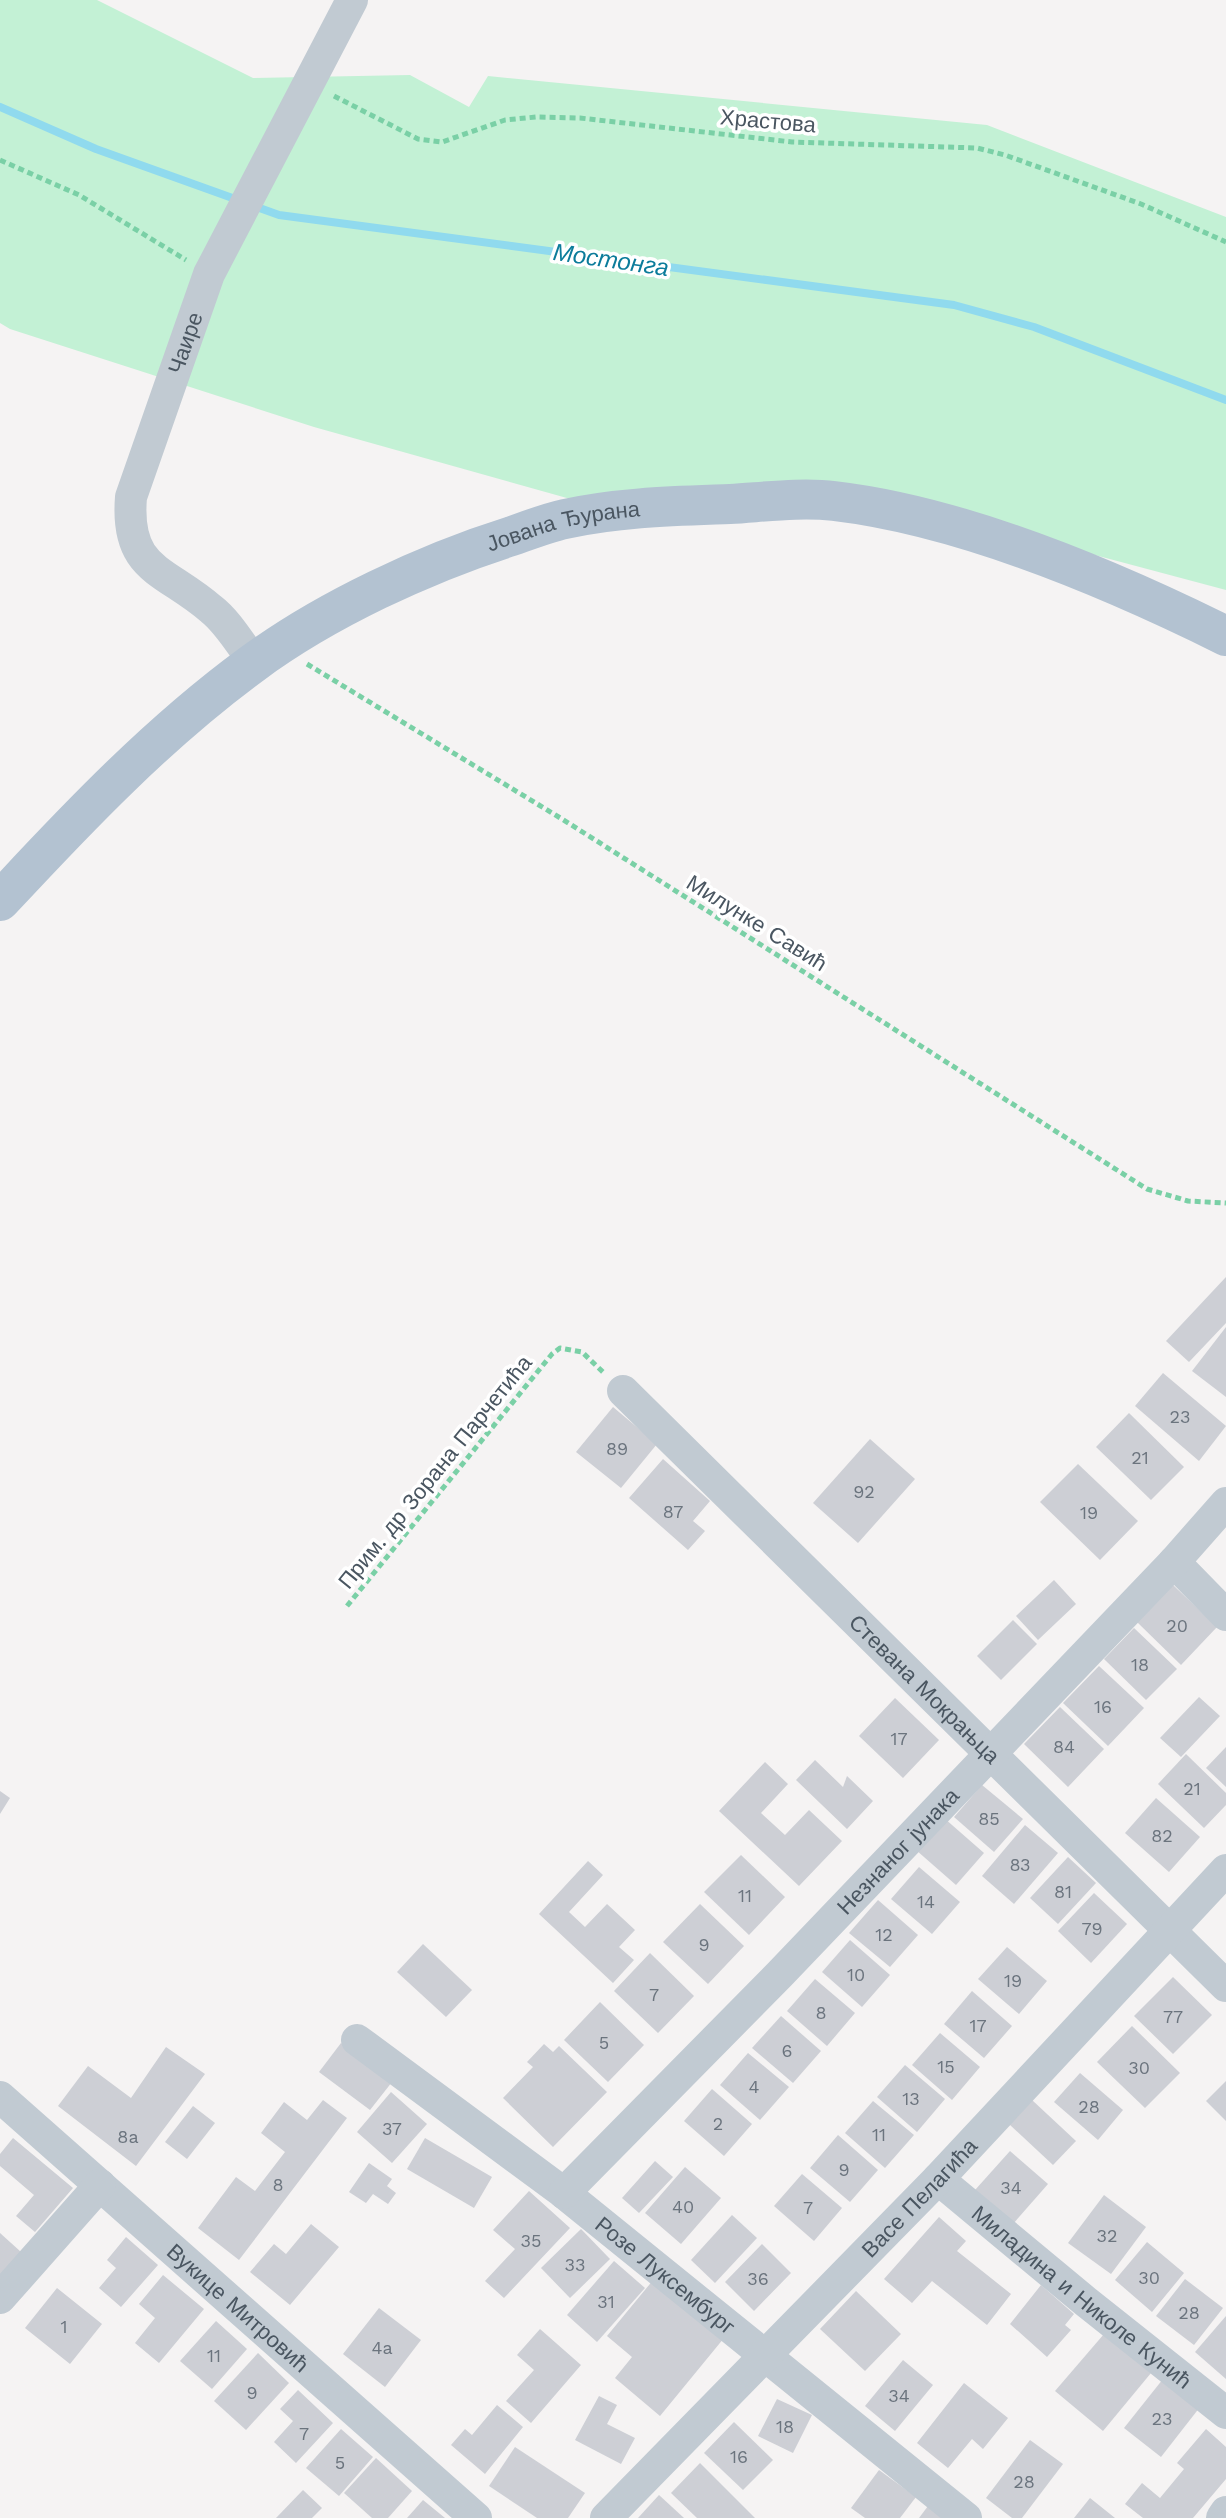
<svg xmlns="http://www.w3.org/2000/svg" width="1226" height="2518" font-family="'Work Sans',sans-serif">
<rect width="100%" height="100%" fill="#f5f3f3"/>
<polygon fill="#c3f1d5" points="0,0 97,0 253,78 410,75 469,107 488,76 987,125 1226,217 1226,590 1031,538 838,496 599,507 314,427 10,329 0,323"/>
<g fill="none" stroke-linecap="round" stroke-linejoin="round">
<g stroke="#90daee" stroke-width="8">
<polyline points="0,107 96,149 238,200"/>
<polyline points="251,205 279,215 954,305 1034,327 1226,400"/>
</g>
</g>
<g fill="#cdcfd5">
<polygon points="1226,1277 1226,1323 1189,1362 1166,1341"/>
<polygon points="1226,1327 1226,1397 1192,1371"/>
<polygon points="1163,1373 1226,1426 1199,1461 1135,1406"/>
<polygon points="613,1407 657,1444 621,1488 576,1452"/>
<polygon points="1129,1413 1184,1467 1151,1500 1096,1447"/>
<polygon points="870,1439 915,1479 858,1543 813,1503"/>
<polygon points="663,1459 710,1501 693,1521 705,1531 688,1550 629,1498"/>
<polygon points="1078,1464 1138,1521 1100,1560 1040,1502"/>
<polygon points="1054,1580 1076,1604 1038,1640 1016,1616"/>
<polygon points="1173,1585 1217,1627 1181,1665 1137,1622"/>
<polygon points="1013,1620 1037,1644 1001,1680 977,1656"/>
<polygon points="1134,1628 1177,1669 1146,1700 1104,1659"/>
<polygon points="1099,1666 1144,1708 1108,1746 1063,1703"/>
<polygon points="1199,1697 1220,1716 1181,1757 1160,1738"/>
<polygon points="895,1698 939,1740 903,1778 859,1736"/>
<polygon points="1060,1707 1104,1749 1068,1787 1024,1744"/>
<polygon points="1226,1747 1226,1787 1206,1768"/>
<polygon points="1186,1754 1226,1793 1226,1805 1204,1828 1158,1784"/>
<polygon points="815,1760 843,1787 847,1776 873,1801 847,1829 796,1780"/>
<polygon points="765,1762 788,1784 761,1813 785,1835 809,1810 842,1841 799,1886 719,1811"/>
<polygon points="982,1785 1023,1819 994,1852 954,1817"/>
<polygon points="0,1791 10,1798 0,1814"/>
<polygon points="1156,1798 1200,1837 1169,1872 1125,1833"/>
<polygon points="944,1818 984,1853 956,1885 916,1850"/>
<polygon points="1025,1825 1058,1853 1014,1904 982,1876"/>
<polygon points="741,1855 785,1897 749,1935 704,1892"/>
<polygon points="1068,1857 1096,1883 1058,1924 1030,1898"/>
<polygon points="588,1861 603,1875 569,1912 585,1927 607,1904 635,1930 619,1947 634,1960 613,1983 539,1914"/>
<polygon points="919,1867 960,1902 932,1934 891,1899"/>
<polygon points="1094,1893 1127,1924 1091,1963 1058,1931"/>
<polygon points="878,1900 918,1935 890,1967 849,1933"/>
<polygon points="700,1904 744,1946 708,1984 663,1942"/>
<polygon points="850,1940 890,1975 862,2007 822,1972"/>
<polygon points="423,1944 472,1990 446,2017 397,1972"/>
<polygon points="1007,1947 1047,1981 1019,2014 978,1979"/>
<polygon points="650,1953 694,1996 658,2033 614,1991"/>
<polygon points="1173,1977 1212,2015 1173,2054 1134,2016"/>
<polygon points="815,1979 855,2013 827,2046 787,2011"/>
<polygon points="972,1991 1012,2026 984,2058 944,2024"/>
<polygon points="600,2002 644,2045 608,2082 564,2040"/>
<polygon points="781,2016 821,2051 793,2083 752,2048"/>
<polygon points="1132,2026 1180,2073 1145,2108 1097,2062"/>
<polygon points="940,2033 980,2067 952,2100 912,2065"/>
<polygon points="341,2043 392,2082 370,2110 319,2072"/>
<polygon points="544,2044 553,2052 559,2046 607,2092 553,2147 503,2098 533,2067 527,2062"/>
<polygon points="166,2047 205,2074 136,2166 58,2106 88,2066 131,2098"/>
<polygon points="748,2053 789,2087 760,2120 720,2085"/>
<polygon points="905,2065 945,2099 917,2132 877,2097"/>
<polygon points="1080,2073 1123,2110 1098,2140 1054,2102"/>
<polygon points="1226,2081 1226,2121 1206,2101"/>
<polygon points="712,2089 752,2124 724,2156 684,2121"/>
<polygon points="391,2092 427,2124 392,2163 357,2132"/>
<polygon points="323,2100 347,2118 239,2260 198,2228 236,2177 255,2191 285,2152 261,2133 284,2102 307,2120"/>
<polygon points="1032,2100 1076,2141 1053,2165 1009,2124"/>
<polygon points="873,2101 914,2135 885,2168 845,2133"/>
<polygon points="193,2106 215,2123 187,2159 165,2142"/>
<polygon points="838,2135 878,2170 850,2202 810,2168"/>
<polygon points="13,2138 73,2188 35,2232 16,2216 34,2195 0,2166 0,2154"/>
<polygon points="425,2138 492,2177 474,2208 407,2169"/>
<polygon points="1010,2151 1048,2184 1013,2224 975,2190"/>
<polygon points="655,2161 673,2177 639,2213 622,2198"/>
<polygon points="369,2163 392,2179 387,2186 396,2193 388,2204 373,2194 366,2203 349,2192"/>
<polygon points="685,2167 721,2198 681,2244 645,2213"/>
<polygon points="802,2174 842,2208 814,2241 774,2206"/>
<polygon points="529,2191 570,2228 504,2298 485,2281 515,2249 493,2230"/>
<polygon points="1104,2195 1146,2227 1111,2274 1068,2243"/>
<polygon points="732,2215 757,2238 715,2283 691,2260"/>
<polygon points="939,2217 966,2241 957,2251 1011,2294 987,2325 932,2281 912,2303 884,2279"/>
<polygon points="311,2224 339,2247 290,2305 250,2272 274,2244 286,2254"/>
<polygon points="581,2229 610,2259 570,2298 541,2268"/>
<polygon points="0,2233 21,2252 0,2276"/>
<polygon points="126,2237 158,2265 121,2307 99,2288 116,2268 107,2260"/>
<polygon points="1147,2242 1184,2273 1152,2312 1115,2280"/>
<polygon points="762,2244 791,2273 754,2311 725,2282"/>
<polygon points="614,2261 645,2288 597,2342 567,2315"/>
<polygon points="163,2275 204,2309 159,2363 135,2343 155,2318 139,2304"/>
<polygon points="654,2279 724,2338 660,2416 615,2378 632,2357 607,2336"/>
<polygon points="1185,2279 1223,2308 1194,2345 1156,2316"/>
<polygon points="1041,2285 1074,2314 1065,2325 1071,2330 1047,2357 1010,2324"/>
<polygon points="57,2288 102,2324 70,2364 25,2328"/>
<polygon points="856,2291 901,2334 865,2371 820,2329"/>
<polygon points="379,2308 421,2340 385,2387 343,2354"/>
<polygon points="1226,2316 1226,2379 1195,2352"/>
<polygon points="216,2321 247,2349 212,2389 180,2361"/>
<polygon points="540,2329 581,2365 531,2423 506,2401 534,2370 517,2355"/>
<polygon points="1104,2334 1151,2373 1103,2431 1055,2391"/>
<polygon points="258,2353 289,2383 246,2430 214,2401"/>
<polygon points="903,2360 933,2385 895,2431 865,2406"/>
<polygon points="1163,2379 1200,2407 1161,2457 1124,2428"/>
<polygon points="964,2383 1008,2418 983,2449 972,2439 948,2468 917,2443"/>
<polygon points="298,2390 333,2423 296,2463 274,2442 293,2421 280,2409"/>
<polygon points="599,2396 617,2405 607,2424 635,2438 621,2464 575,2440"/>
<polygon points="777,2399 812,2415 793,2453 758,2436"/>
<polygon points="497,2405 523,2427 485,2474 451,2445 465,2429 472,2435"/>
<polygon points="734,2422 773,2460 743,2490 704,2453"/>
<polygon points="341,2429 373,2457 339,2496 306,2468"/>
<polygon points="1206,2429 1226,2447 1226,2479 1193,2518 1143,2518 1125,2504 1142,2483 1160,2498 1184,2469 1177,2463"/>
<polygon points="1030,2440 1063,2464 1022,2518 1012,2518 986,2498"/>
<polygon points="515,2447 585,2493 568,2518 537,2518 489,2486"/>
<polygon points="376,2458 412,2491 388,2518 372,2518 344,2493"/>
<polygon points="700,2463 755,2518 697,2518 671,2493"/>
<polygon points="879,2470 916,2497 900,2518 865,2518 851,2508"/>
<polygon points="303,2490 322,2508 312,2518 276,2518"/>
<polygon points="659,2495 684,2518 638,2518"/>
<polygon points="1090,2498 1115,2518 1074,2518"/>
<polygon points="423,2500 445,2518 407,2518"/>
<polygon points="928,2506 943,2518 919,2518"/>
</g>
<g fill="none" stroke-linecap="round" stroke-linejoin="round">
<g stroke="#7ad0a6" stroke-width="5" stroke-dasharray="6 4" stroke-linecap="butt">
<polyline points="334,96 418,139 442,142 505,120 536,117 580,118 792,142 977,148 1005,155 1141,204 1226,242"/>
<polyline points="0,160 79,195 186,260"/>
<polyline points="307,664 562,819 1147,1189 1188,1201 1226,1203"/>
<polyline points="347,1606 552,1354 560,1348 582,1352 605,1374"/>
</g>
<g stroke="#c1cad2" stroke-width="32">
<path id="s1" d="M254 662C241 645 228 622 211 609 165 569 125 571 131 497L209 274 352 0"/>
<path id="s2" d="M623 1391 1226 1986"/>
<polyline points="1174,1562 1226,1615"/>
<path id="s3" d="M357 2040 564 2193 966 2518"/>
<path id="s4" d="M0 2097 476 2518"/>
<path id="s5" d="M938 2179 1085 2301 1226 2413"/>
<path id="s6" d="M564 2193 780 1974 1174 1562 1226 1503"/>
<polyline points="0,2298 100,2185"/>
<path id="s7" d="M606 2518 938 2179 1226 1870"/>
<polyline points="1222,2518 1226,2512"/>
</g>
<path stroke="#b3c2d1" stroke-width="40" id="s8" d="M0 901C78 817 159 732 252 664 325 610 426 563 512 536 529 530 547 523 565 519 619 507 676 506 730 504 764 502 801 497 834 501 962 516 1111 579 1226 636"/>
</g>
<g text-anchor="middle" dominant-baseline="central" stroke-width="7" stroke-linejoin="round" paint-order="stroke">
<g font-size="18" fill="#6b747e">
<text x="1180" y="1416">23</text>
<text x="617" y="1448">89</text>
<text x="1140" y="1457">21</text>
<text x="864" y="1491">92</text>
<text x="673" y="1511">87</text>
<text x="1089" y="1512">19</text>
<text x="1177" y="1625">20</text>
<text x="1140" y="1664">18</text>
<text x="1103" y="1706">16</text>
<text x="899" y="1738">17</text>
<text x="1064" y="1746">84</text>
<text x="1192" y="1788">21</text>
<text x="989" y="1818">85</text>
<text x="1162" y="1835">82</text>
<text x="1020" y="1864">83</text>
<text x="1063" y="1891">81</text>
<text x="745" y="1895">11</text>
<text x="926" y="1901">14</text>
<text x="1092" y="1928">79</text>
<text x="884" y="1934">12</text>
<text x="704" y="1944">9</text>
<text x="856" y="1974">10</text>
<text x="1013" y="1980">19</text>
<text x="654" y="1994">7</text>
<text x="821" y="2012">8</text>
<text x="1173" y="2016">77</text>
<text x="978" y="2025">17</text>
<text x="604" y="2042">5</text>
<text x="787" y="2050">6</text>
<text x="946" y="2066">15</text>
<text x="1139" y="2067">30</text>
<text x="754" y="2086">4</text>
<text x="911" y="2098">13</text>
<text x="1089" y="2106">28</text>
<text x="718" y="2123">2</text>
<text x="392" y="2128">37</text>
<text x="879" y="2134">11</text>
<text x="128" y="2136">8a</text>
<text x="844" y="2169">9</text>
<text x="278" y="2184">8</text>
<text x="1011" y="2187">34</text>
<text x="683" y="2206">40</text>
<text x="808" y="2207">7</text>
<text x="1107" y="2235">32</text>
<text x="531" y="2240">35</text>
<text x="575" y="2264">33</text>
<text x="1149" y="2277">30</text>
<text x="758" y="2278">36</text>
<text x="606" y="2301">31</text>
<text x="1189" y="2312">28</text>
<text x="64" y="2326">1</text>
<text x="382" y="2347">4a</text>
<text x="214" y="2355">11</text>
<text x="252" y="2392">9</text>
<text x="899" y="2395">34</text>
<text x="1162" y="2418">23</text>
<text x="785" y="2426">18</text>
<text x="304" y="2433">7</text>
<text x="739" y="2456">16</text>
<text x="340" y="2462">5</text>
<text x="1024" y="2481">28</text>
</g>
<g font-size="22" fill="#4a5661" stroke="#fff">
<text transform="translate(768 121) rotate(5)">Храстова</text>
<text stroke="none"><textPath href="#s1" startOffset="380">Чаире</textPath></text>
<text stroke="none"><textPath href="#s8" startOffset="690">Јована Ђурана</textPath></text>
<text transform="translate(757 923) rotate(32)">Милунке Савић</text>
<text transform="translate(435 1472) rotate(-51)">Прим. др Зорана Парчетића</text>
<text stroke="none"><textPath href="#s2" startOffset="424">Стевана Мокрањца</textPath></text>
<text stroke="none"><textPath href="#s6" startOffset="478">Незнаног јунака</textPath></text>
<text stroke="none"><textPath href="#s7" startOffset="448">Васе Пелагића</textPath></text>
<text stroke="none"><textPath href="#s3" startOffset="388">Розе Луксембург</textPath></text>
<text stroke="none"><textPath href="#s5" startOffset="186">Миладина и Николе Кунић</textPath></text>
<text stroke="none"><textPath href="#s4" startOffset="318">Вукице Митровић</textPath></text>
</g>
<g font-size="24" font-style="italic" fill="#0c7c9b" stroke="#fff">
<text transform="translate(611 260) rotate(8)">Мостонга</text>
</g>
</g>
</svg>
